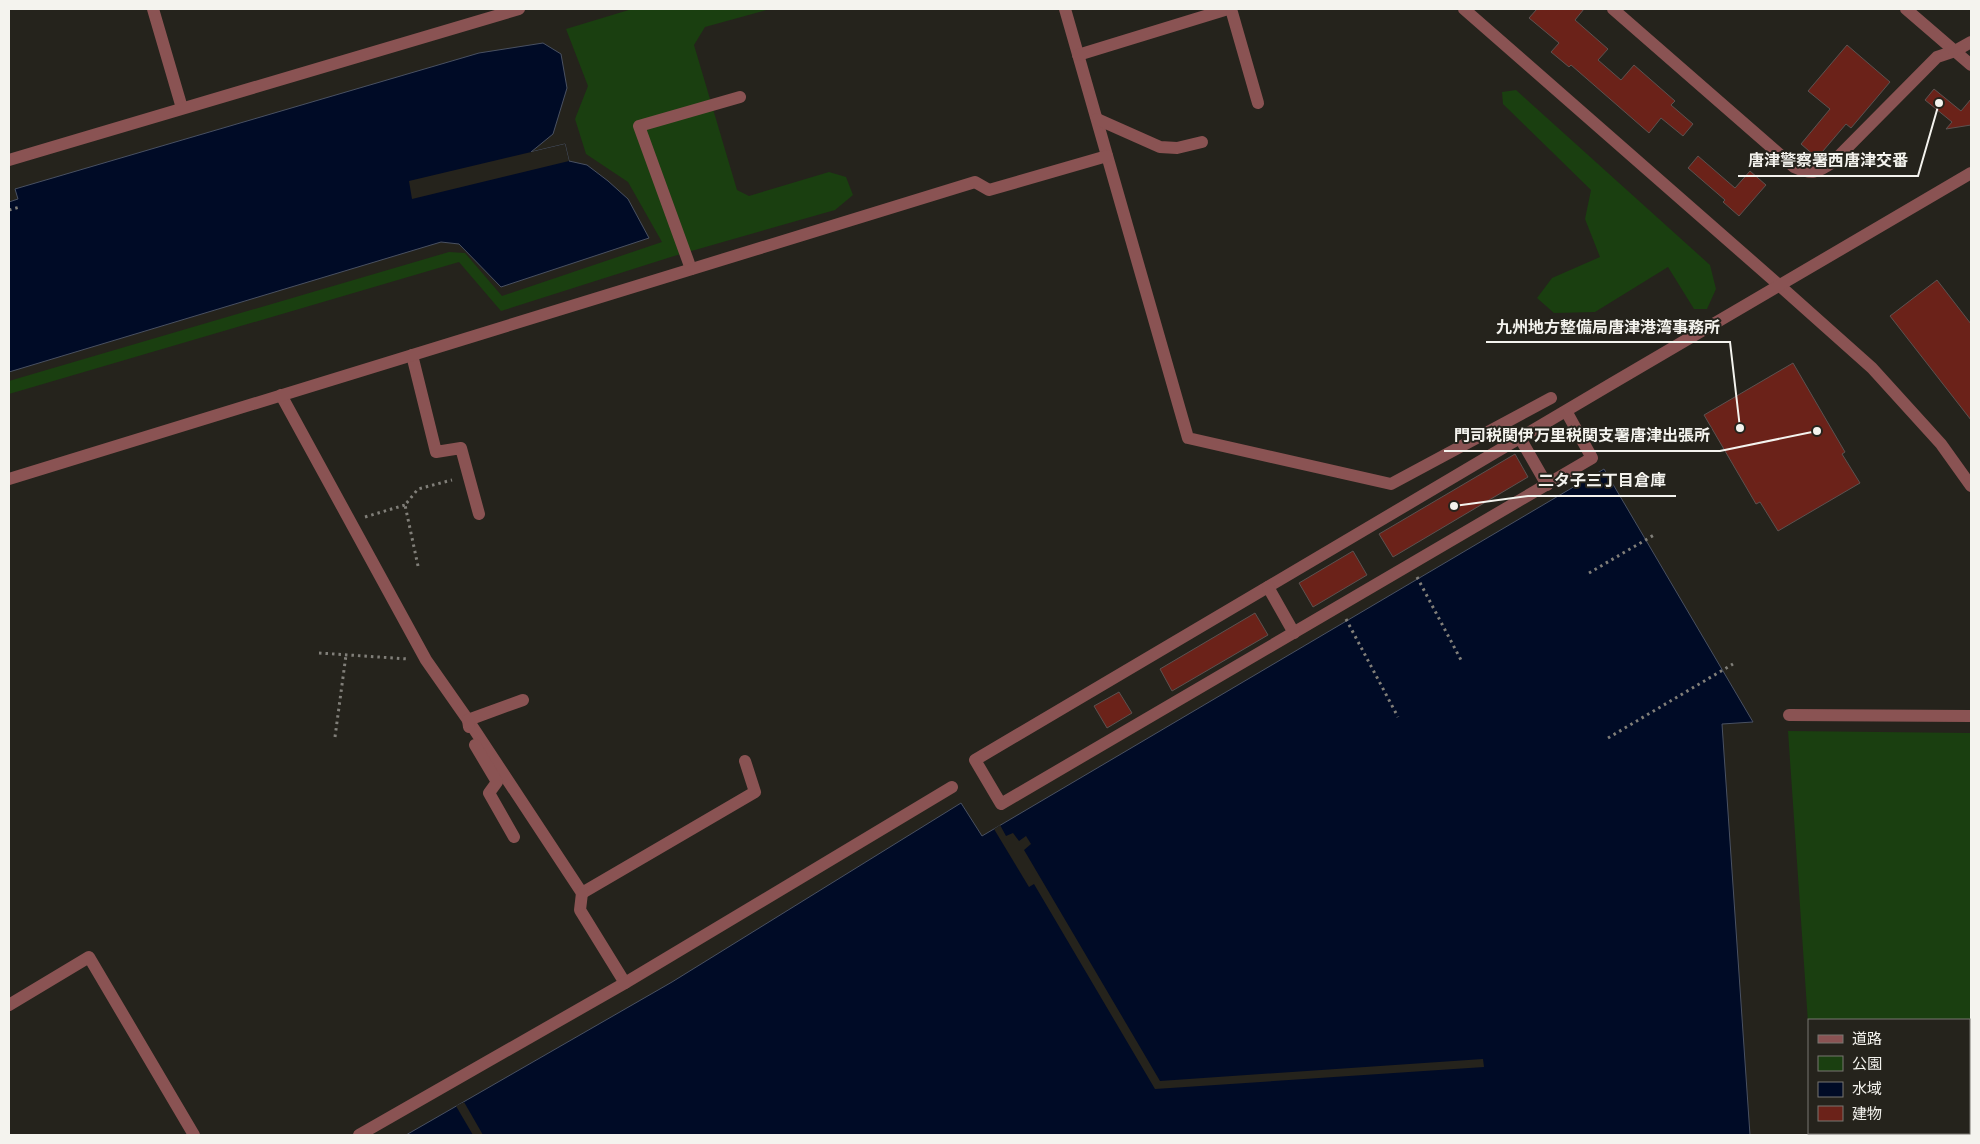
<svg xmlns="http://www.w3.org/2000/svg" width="1980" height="1144" font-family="'Noto Serif','Noto Sans JP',serif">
<rect width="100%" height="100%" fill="#25231c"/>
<g fill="#1a3f10">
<polygon points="632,9 770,9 705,27 694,45 737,190 749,196 829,172 846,177 853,195 835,210 674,256 501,311 459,262 9,394 9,381 449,252 465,253 502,296 662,242 628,182 586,154 575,119 588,86 566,29"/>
<polygon points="1516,90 1710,265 1716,289 1707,309 1694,309 1668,267 1595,312 1554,313 1537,298 1552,278 1600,257 1585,219 1591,190 1503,104 1502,92"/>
<polygon points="1788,731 1971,733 1971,1061 1969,1061 1969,1020 1809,1020 1809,1037"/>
</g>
<g fill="#000b26" stroke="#495162">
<polygon points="543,43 561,54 567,88 553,134 531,152 565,144 569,161 587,165 608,181 628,199 649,238 501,287 459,244 441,242 9,372 9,202 18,199 15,189 479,53"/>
<polygon points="1604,469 1753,722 1722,724 1750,1135 406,1135 672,982 961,803 982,836"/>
</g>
<g fill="#25231c">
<polygon points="565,144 569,161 412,199 409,181"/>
<polygon points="1000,825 1006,836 1013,833 1019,841 1026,836 1031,844 1024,850 1160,1081 1483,1059 1484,1067 1155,1089 1034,884 1029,887 994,829"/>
<polygon points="464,1102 483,1135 473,1135 456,1106"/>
</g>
<g fill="#6b2219" stroke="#5c5250">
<polygon points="1537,9 1584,9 1575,20 1608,49 1598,60 1621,80 1634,65 1675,101 1671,105 1693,124 1683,136 1661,118 1649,133 1571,65 1569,67 1551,52 1559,43 1529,18"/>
<polygon points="1847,45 1890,82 1851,128 1846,124 1817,158 1801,144 1830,109 1808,91"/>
<polygon points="1934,89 1961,111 1971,99 1971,125 1946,129 1952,122 1925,100"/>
<polygon points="1698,156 1735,188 1750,171 1766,185 1739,216 1723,202 1725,200 1688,168"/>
<polygon points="1937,280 1971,324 1971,420 1890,316"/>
<polygon points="1793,363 1845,452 1842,454 1860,483 1778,531 1760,502 1756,504 1704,415"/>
<polygon points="1515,454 1528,477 1393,557 1379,534"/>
<polygon points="1353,551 1367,575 1313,607 1299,583"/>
<polygon points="1255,613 1268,635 1172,691 1160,669"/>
<polygon points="1119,692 1132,713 1107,728 1094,706"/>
</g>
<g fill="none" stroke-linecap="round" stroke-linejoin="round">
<g stroke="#817f79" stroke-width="3" stroke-dasharray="2.5 4" stroke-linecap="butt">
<polyline points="9,210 20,207"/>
<polyline points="365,517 405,505"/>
<polyline points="418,566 405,505 418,489 452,480"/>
<polyline points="1589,573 1654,535"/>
<polyline points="1417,577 1461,660"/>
<polyline points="1346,619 1398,717"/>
<polyline points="319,653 408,659"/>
<polyline points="335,737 346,655"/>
<polyline points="1608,738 1733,664"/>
</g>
<g stroke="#8a5353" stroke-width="12">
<polyline points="153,9 182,108"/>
<polyline points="1065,9 1188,438 1391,484 1551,398"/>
<polyline points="1231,9 1258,103"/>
<polyline points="1464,9 1779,285 1872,368 1941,444 1971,486"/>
<path d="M1613 9 1794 167C1812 175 1817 173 1833 162L1937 57 1955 51 1971 42"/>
<polyline points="1906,9 1971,65"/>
<polyline points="1078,55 1228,9"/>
<polyline points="1097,119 1160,147 1177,148 1202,142"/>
<polyline points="9,160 519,9"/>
<polyline points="691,269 639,126 740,97"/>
<polyline points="412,355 436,452 461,448 479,514"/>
<polyline points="281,395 426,660 468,720 582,893 755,792 745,761"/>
<path d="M1566 411 1592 458 1001 804 975 760C1307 564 1638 367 1971 173"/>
<polyline points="1520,438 1547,485"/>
<polyline points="9,479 975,182 989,190 1107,156"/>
<polyline points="1268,587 1294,633"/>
<polyline points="1789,715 1971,716"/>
<polyline points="469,727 468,720 523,700"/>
<polyline points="475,745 497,782 489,793 514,837"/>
<polyline points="582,893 580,910 625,983"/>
<polyline points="9,1005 89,957 194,1135"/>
<polyline points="1969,1104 1971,1103"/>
<polyline points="1969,1130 1971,1127"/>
<polyline points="359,1135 625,983 952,787"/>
<polyline points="1836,1135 1837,1133"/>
<polyline points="1942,1135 1943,1133"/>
</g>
</g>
<path fill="none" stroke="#f4f3ee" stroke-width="2" d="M1939 103L1918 176H1738M1740 428L1730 342H1486M1817 431L1720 451H1444M1454 506L1528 496H1676"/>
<g fill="#f4f3ee" stroke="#25231c" stroke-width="2">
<circle cx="1939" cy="103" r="5"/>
<circle cx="1740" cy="428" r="5"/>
<circle cx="1817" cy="431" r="5"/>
<circle cx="1454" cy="506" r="5"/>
</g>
<g font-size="16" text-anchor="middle" font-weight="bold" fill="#f4f3ee" stroke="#25231c" stroke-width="4" stroke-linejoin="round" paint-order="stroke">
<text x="1828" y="166">唐津警察署西唐津交番</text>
<text x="1608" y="333">九州地方整備局唐津港湾事務所</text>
<text x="1582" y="441">門司税関伊万里税関支署唐津出張所</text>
<text x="1602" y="486">二タ子三丁目倉庫</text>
</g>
<rect width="1980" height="1144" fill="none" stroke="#f4f3ee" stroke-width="20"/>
<rect x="1808" y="1019" width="162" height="115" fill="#25231c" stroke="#787670"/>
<rect x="1818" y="1035" width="25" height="8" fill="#8a5353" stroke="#787670"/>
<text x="1852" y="1044" font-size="15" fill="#f4f3ee">道路</text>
<rect x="1818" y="1056" width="25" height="15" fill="#1a3f10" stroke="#787670"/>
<text x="1852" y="1069" font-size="15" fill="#f4f3ee">公園</text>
<rect x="1818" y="1082" width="25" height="15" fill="#000b26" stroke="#787670"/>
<text x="1852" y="1094" font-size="15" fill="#f4f3ee">水域</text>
<rect x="1818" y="1106" width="25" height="15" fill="#6b2219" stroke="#787670"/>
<text x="1852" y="1119" font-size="15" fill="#f4f3ee">建物</text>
</svg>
